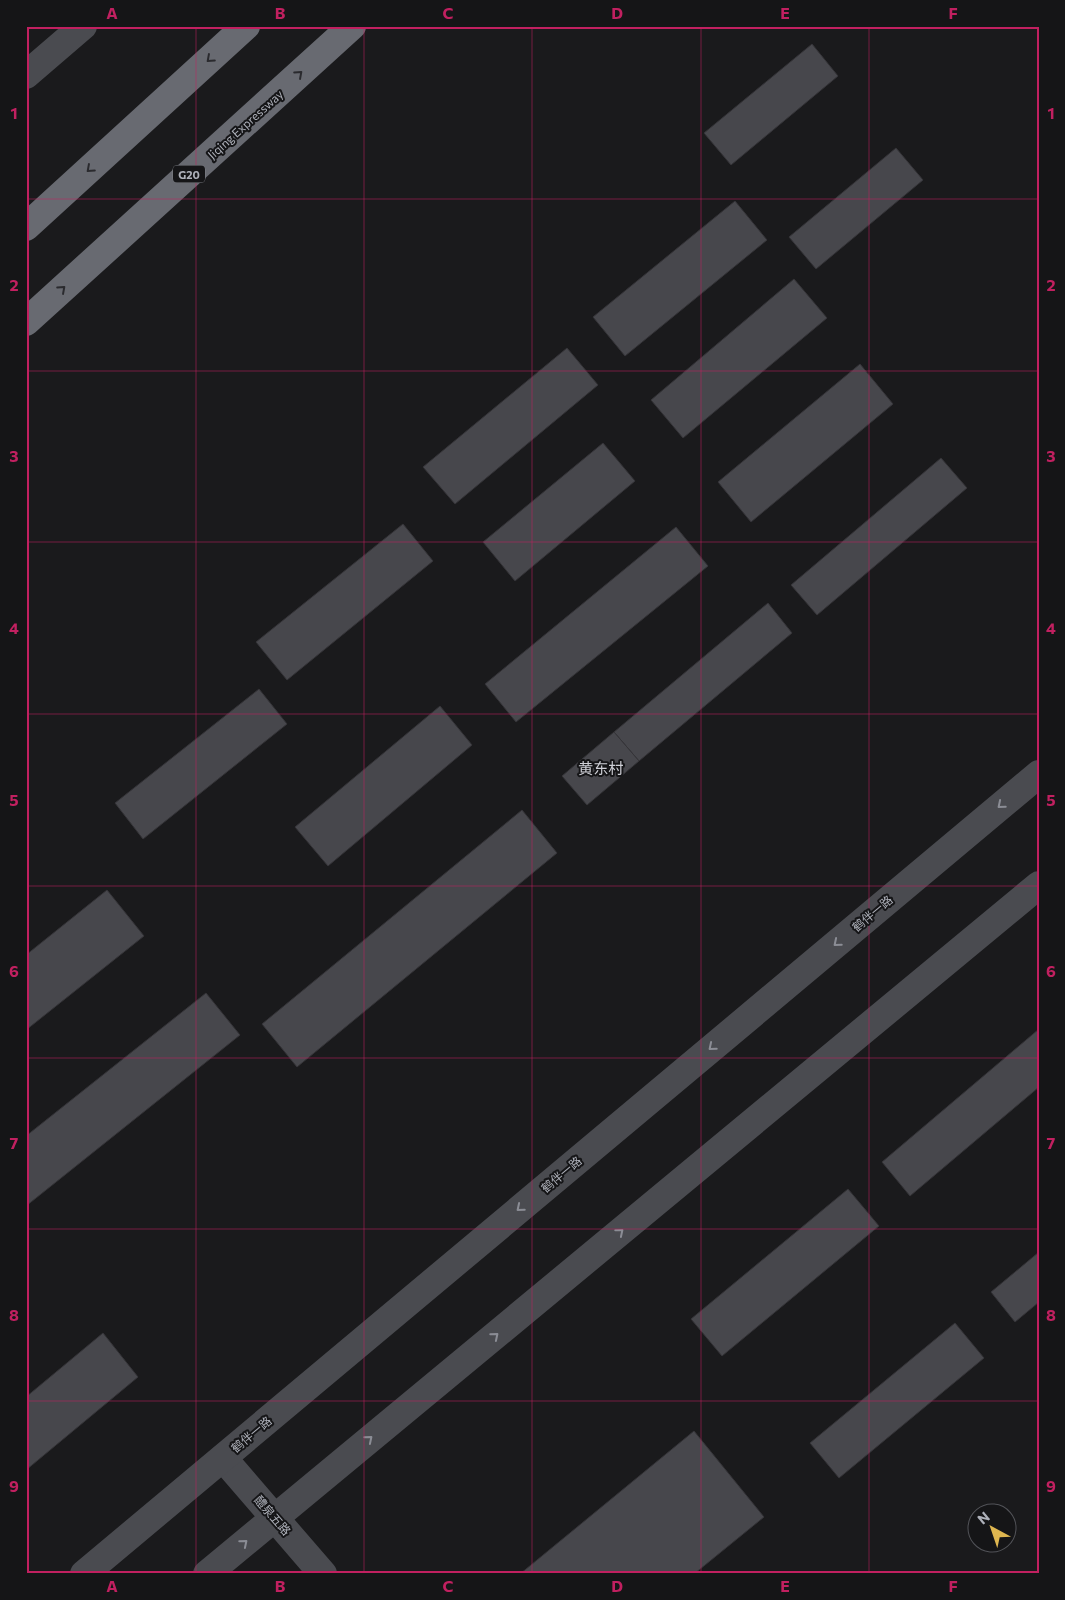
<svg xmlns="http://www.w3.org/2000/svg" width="1065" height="1600" font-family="Commissioner,'Noto Sans SC',sans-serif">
<rect width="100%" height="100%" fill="#1a1a1c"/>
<g fill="#47474c" stroke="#353438">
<polygon points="812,44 838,76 731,165 704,133"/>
<polygon points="896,148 923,180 816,269 789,237"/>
<polygon points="735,201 767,240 625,356 593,317"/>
<polygon points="794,279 827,318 683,438 651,400"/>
<polygon points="567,348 598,385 455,504 423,467"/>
<polygon points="860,364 893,404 751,522 718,482"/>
<polygon points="603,443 635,481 515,581 483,542"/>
<polygon points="941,458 967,488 817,615 791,585"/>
<polygon points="403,524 433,561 287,680 256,642"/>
<polygon points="676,527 708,566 516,722 485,684"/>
<polygon points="768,603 792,633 639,761 614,732"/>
<polygon points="259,689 287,724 143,839 115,803"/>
<polygon points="440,706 472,745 328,866 295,827"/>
<polygon points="614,732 639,761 587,805 562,776"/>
<polygon points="522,810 557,853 297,1067 262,1024"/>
<polygon points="107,890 144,936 26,1030 26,955"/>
<polygon points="206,993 240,1035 26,1206 26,1136"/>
<polygon points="1039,1029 1039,1087 910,1196 882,1162"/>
<polygon points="848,1189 879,1226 722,1356 691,1319"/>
<polygon points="1039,1252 1039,1302 1015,1322 991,1292"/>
<polygon points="955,1323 984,1358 839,1478 810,1443"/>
<polygon points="103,1333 138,1377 26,1470 26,1397"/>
<polygon points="694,1431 764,1517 694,1574 520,1574"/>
</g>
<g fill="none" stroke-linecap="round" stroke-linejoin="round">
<g stroke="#4a4b50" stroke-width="28">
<polyline points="26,75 83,26"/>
<polyline points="223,1458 323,1574"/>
<polyline points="84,1574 1039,774"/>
<polyline points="207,1574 1039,885"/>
</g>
<g stroke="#686a71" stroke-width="28">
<polyline points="26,227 246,26"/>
<polyline points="26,322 352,26"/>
</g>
</g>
<defs><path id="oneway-chevron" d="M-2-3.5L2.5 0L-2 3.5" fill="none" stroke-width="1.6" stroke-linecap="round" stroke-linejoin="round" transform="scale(1.25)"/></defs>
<g stroke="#2a2a2e">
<use href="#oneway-chevron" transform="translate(210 59) rotate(138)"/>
<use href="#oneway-chevron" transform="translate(299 74) rotate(-42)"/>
<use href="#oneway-chevron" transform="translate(90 169) rotate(138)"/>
<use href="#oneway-chevron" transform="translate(62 289) rotate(-42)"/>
</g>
<g stroke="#8b8d95">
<use href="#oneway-chevron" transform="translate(1001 805) rotate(140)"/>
<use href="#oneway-chevron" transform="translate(837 943) rotate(140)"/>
<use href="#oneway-chevron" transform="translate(712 1047) rotate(140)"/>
<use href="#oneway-chevron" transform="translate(520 1208) rotate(140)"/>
<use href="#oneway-chevron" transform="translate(620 1232) rotate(-40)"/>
<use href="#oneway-chevron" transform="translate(495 1336) rotate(-40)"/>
<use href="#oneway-chevron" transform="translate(369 1439) rotate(-40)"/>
<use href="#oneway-chevron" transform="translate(244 1543) rotate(-40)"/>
</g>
<path fill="none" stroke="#c12060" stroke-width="1" stroke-opacity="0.55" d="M196 26V1574M364 26V1574M532 26V1574M701 26V1574M869 26V1574M26 199H1039M26 371H1039M26 542H1039M26 714H1039M26 886H1039M26 1058H1039M26 1229H1039M26 1401H1039"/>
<g text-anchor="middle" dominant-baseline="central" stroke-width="4" stroke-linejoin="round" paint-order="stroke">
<rect fill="#151517" stroke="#808289" stroke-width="1" x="173" y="165.5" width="32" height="17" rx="4"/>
<g font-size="11" font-weight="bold" fill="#aeb1ba">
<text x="189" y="174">G20</text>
</g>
<g font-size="12" fill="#aeb1ba" stroke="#151517">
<text transform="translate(245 124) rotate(-42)">Jiqing Expressway</text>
<text transform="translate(872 913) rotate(-40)">鹤伴一路</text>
<text transform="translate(561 1174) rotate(-40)">鹤伴一路</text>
<text transform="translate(251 1434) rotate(-40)">鹤伴一路</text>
<text transform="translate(273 1515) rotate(49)">醴泉五路</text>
</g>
<g font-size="15" fill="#cfd0d7" stroke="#151517">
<text x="601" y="768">黄东村</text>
</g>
</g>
<rect width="1065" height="1600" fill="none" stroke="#151517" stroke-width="55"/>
<g transform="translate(992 1528) rotate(320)"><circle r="24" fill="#151517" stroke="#525358"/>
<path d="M0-4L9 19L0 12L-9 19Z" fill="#deb650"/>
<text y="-8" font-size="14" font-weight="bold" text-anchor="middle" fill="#aeb1ba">N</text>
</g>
<rect x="28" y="28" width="1010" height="1544" fill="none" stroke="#c12060" stroke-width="2"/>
<g font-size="16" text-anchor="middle" font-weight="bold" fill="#c12060">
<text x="112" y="19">A</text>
<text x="280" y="19">B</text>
<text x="448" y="19">C</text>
<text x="617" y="19">D</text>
<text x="785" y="19">E</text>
<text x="953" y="19">F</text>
<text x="14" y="119">1</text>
<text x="1051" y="119">1</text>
<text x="14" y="291">2</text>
<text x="1051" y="291">2</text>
<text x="14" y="462">3</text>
<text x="1051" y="462">3</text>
<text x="14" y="634">4</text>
<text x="1051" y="634">4</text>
<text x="14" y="806">5</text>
<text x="1051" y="806">5</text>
<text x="14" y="977">6</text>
<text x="1051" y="977">6</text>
<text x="14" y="1149">7</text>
<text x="1051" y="1149">7</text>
<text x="14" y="1321">8</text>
<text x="1051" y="1321">8</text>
<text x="14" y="1492">9</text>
<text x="1051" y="1492">9</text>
<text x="112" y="1592">A</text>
<text x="280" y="1592">B</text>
<text x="448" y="1592">C</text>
<text x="617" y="1592">D</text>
<text x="785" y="1592">E</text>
<text x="953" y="1592">F</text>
</g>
</svg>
